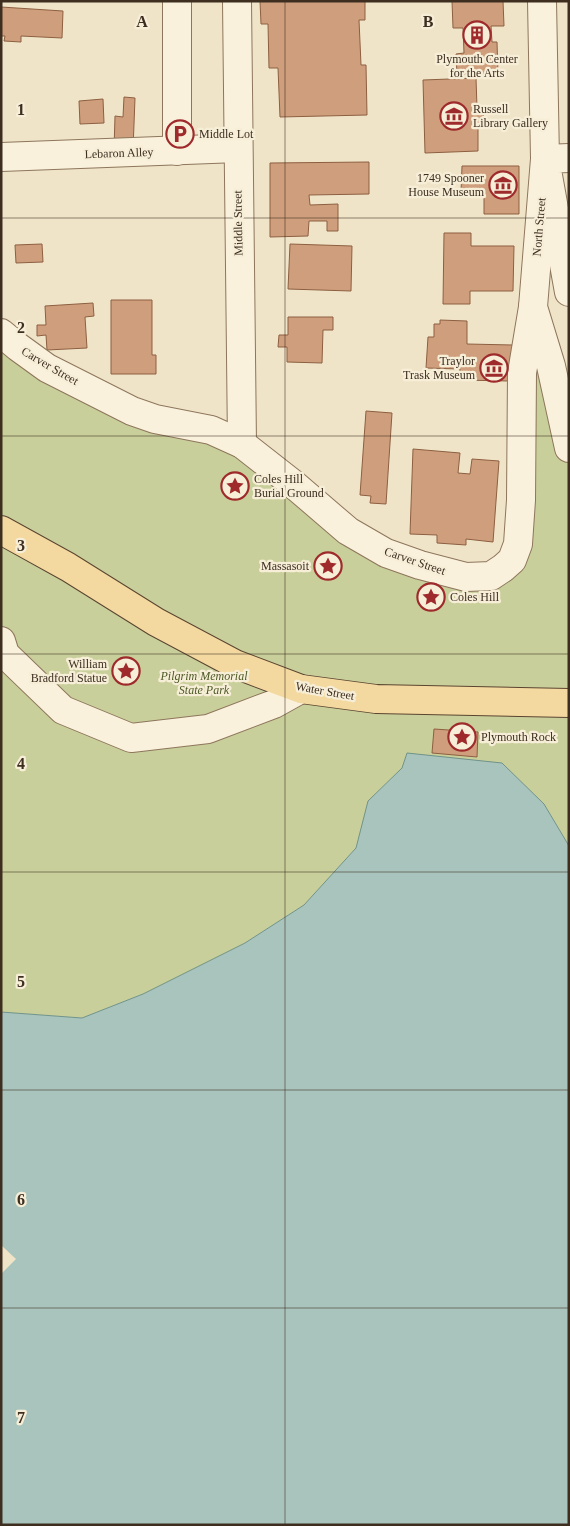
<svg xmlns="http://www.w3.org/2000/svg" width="570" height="1526" font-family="Georgia,serif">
<rect width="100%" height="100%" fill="#f0e4c8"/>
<polygon fill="#c9cf9b" points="1,352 67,391 214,442 255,464 304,503 494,588 527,563 536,368 547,372 569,460 569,846 544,804 402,768 368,801 356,848 304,905 245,943 143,994 82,1018 1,1012"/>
<polygon fill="#a9c4bc" stroke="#6f938a" points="407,753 502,763 544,804 569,846 569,1525 1,1525 1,1012 82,1018 143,994 245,943 304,905 356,848 368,801 402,768"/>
<polygon fill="#f0e4c8" points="1,1245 16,1259 1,1274"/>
<g fill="#cf9f7d" stroke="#8d5f41">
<polygon points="260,1 365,1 365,20 359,20 361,65 366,65 367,115 280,117 278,68 269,68 268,24 261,24"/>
<polygon points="452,1 503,1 504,26 491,26 492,42 497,42 498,74 457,74 456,54 464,53 463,28 453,28"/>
<polygon points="1,7 63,11 62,38 21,36 21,42 4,41 5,36 1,36"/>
<polygon points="476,78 477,108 483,108 484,124 478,125 478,151 425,153 423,80"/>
<polygon points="124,97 135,98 133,150 114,150 115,116 123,117"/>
<polygon points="103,99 104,123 80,124 79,101"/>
<polygon points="369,162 369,194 309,195 310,205 338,204 338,231 327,231 327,221 309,221 308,236 270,237 270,163"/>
<polygon points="462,166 519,166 519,214 484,214 484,193 461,192"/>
<polygon points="444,233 471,233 471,246 514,246 513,291 470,291 470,304 443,304"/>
<polygon points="42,244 43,262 16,263 15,245"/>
<polygon points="290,244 352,246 351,291 288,289"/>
<polygon points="111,300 152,300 152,355 156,355 156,374 111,374"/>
<polygon points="93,303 94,316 85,317 87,348 47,350 46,335 37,336 37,325 46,325 45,306"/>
<polygon points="288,317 333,317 333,330 323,330 322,363 287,362 287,347 278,347 279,335 288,335"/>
<polygon points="440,320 467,321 467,344 513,345 508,381 460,380 460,369 426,368 428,337 434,337 434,324 440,324"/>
<polygon points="366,411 392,413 386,504 370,503 371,496 360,495"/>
<polygon points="413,449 460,453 458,473 470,474 472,459 499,461 493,542 466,539 466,545 437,543 437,535 410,534"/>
<polygon points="434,729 478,732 477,757 432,753"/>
</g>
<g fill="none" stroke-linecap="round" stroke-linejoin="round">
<g stroke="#8d765c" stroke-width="30">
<g id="minor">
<polyline points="177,1 177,151"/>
<polyline points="237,1 242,444"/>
<polyline points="542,1 545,159 533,307 551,366 569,448"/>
<polyline points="1,157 238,148"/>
<polyline points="569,158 545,159 569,292"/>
<polyline points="1,333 18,347 47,368 132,411 155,419 211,430 242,444 292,483 348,531 386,553 420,565 466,577 491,576 503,568 512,560 518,544 521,500 522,373 533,307"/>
<polyline points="1,641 5,654 63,710 131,738 208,729 274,704 301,689"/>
</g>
</g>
<g stroke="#5b4430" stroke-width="30">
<polyline id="major" points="1,530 68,567 156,622 235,664 301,689 376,699 569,703"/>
</g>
<use href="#minor" stroke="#faf1dc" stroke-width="28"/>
<use href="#major" stroke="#f3d9a0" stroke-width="28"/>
</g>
<path fill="none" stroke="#3d2e20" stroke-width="1" stroke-opacity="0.55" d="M285 1V1525M1 218H569M1 436H569M1 654H569M1 872H569M1 1090H569M1 1308H569"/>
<defs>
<g id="building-ring" transform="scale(1.4375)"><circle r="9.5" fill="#f7eed8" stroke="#9e2a2b" stroke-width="1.5"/><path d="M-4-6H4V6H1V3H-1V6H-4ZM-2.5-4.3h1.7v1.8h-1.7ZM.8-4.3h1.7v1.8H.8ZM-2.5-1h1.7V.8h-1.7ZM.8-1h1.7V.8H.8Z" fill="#9e2a2b"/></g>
<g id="museum-ring" transform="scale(1.4375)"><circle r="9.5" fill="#f7eed8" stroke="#9e2a2b" stroke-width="1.5"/><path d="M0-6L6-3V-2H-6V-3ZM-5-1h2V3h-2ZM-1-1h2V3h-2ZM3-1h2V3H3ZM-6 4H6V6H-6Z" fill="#9e2a2b"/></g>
<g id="parking-ring" transform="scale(1.4375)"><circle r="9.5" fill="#f7eed8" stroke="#9e2a2b" stroke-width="1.5"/><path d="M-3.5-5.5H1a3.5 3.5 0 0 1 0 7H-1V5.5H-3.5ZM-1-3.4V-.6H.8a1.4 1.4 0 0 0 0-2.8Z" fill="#9e2a2b"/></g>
<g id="sight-ring" transform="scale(1.4375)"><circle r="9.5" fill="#f7eed8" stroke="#9e2a2b" stroke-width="1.5"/><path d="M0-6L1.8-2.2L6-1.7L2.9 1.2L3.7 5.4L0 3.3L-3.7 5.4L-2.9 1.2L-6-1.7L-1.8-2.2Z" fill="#9e2a2b"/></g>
</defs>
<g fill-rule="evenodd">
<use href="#building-ring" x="477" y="35"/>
<use href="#museum-ring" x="454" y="116"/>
<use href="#parking-ring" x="180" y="134"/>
<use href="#museum-ring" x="503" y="185"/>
<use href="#museum-ring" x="494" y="368"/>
<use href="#sight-ring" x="235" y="486"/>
<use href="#sight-ring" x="328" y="566"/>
<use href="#sight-ring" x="431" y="597"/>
<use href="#sight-ring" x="126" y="671"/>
<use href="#sight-ring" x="462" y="737"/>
</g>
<g text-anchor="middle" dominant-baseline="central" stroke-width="4.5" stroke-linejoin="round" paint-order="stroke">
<g font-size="12" fill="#3d2e20" stroke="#f7eed8" text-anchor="start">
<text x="477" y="59" text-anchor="middle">Plymouth Center<tspan x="477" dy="14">for the Arts</tspan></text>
<text x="473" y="109">Russell<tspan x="473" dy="14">Library Gallery</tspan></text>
<text x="199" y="134">Middle Lot</text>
<text x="484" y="178" text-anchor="end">1749 Spooner<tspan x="484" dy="14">House Museum</tspan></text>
<text x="475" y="361" text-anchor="end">Traylor<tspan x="475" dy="14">Trask Museum</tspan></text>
<text x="254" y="479">Coles Hill<tspan x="254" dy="14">Burial Ground</tspan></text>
<text x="309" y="566" text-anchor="end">Massasoit</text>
<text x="450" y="597">Coles Hill</text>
<text x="107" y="664" text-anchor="end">William<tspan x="107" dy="14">Bradford Statue</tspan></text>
<text x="481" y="737">Plymouth Rock</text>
</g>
<g font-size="12" fill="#3d2e20" stroke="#f7eed8">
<text transform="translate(119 153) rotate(-2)">Lebaron Alley</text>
<text transform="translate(238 223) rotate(-91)">Middle Street</text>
<text transform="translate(539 227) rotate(-85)">North Street</text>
<text transform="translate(50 366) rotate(30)">Carver Street</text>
<text transform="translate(415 561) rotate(19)">Carver Street</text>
<text transform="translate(325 691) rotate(10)">Water Street</text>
</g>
<g font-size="12" font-style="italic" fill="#4d5a26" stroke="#f7eed8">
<text x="204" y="676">Pilgrim Memorial<tspan x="204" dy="14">State Park</tspan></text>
</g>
</g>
<g font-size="16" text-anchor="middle" font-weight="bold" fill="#3d2e20" stroke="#f7eed8" stroke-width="4.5" stroke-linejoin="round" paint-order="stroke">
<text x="142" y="27">A</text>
<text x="428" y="27">B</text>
<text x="21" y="115">1</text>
<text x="21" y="333">2</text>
<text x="21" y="551">3</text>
<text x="21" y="769">4</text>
<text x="21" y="987">5</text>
<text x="21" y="1205">6</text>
<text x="21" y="1423">7</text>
</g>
<rect width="570" height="1526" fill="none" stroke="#3d2e20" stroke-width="5"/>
</svg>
